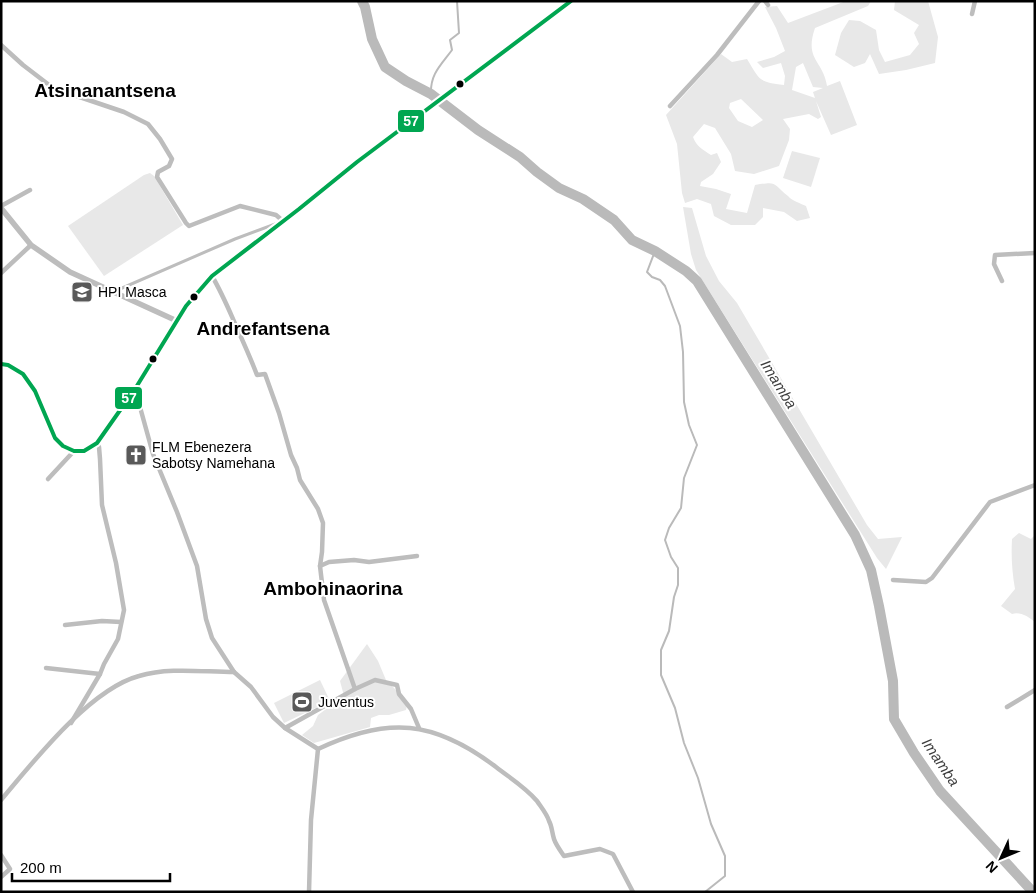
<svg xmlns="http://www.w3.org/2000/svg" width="1036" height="893" font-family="Helvetica,sans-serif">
<rect width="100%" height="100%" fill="#fff"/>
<g fill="#e8e8e8" fill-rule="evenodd">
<path d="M846 1H871L868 6 815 28C804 60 823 60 827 86L840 81 857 125 831 135 816 101 821 117 818 119 809 114 783 119 790 129 789 140 779 166 754 174 735 171 731 154 715 128 704 124 693 137C697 147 702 149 711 155L717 153 721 162 713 174 701 182 700 186 716 189 731 194 726 209 747 213 755 185C778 181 772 183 788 196 792 201 800 203 806 206L810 218 797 221 784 212 763 208V217L755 225H731L714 216 711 204 697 199 685 203 682 193 677 144 666 115 721 54 732 62 747 59C760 80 758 82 784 85L785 76 781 63 763 68 757 62 774 57 785 51 776 28 765 7 777 6 788 23ZM803 63 813 87 823 88 813 92 815 98 792 90 796 67ZM741 99 763 120 752 127 738 121 729 108 730 103Z"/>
<polygon points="895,1 928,1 938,37 935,63 906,70 879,74 870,54 865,63 854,67 835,55 841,33 849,20 860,21 876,30 879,50 885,62 910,55 919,44 914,33 919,25 894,10"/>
<polygon points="792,151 820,158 811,187 783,178"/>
<polygon points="150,173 154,176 183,225 104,276 68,226 144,175"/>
<polygon points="683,207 692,208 706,256 719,281 737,303 867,525 878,539 902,537 886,569 877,558 696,270 691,254"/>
<path d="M1019 533 1031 539 1035 535V622C1029 617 1020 611 1012 614L1001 606 1015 589C1012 572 1011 556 1012 539Z"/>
<polygon points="367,644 378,661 386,680 394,688 407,705 406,710 389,715 379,715 371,718 370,727 314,743 302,735 313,726 318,715 344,696 340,681"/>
<polygon points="320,680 330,701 284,723 274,703"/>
</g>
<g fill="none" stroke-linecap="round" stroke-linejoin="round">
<g stroke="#bababa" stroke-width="2">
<path d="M431 94C430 74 441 65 452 50L450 40 459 33 457 1"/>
<polyline points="655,251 647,272 652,277 660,280 665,286 680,326 683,352 684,402 689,425 697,445 684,478 681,508 669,528 665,540 671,557 678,568 678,585 674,597 669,631 661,650 661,675 675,708 684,743 698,778 711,824 725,856 725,876 705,892"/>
</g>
<polyline stroke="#bababa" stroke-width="10" points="362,1 365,7 372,39 385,67 406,81 431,94 478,130 520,157 537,172 559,188 583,199 614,220 632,240 655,251 686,271 697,281 855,535 871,570 879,606 893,681 894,719 914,753 940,791 1033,892"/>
<polyline stroke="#bdbdbd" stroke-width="3" points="113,292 235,239 278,223"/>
<g stroke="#bdbdbd" stroke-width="4.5">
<polyline points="765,1 768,5"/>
<polyline points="972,14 975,1"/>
<polyline points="1,45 23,65 53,88 124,112 148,124 160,139 172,159 169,166 158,172 157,177 186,223 189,226 240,206 276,215 283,221"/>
<polyline points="670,106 717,55 759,1"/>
<polyline points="1,206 30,190"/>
<polyline points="1,273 31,245"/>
<path d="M212 276C222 293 229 310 237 328 244 344 251 359 257 375L265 374 279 413 291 455 297 468 300 480 318 509 323 523 322 552 320 566 324 600 355 689"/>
<polyline points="1002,281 994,264 995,255 1035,253"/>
<polyline points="135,389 153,454 177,512 197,566 206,619 212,638 234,672 251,687 273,717 285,728 318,749 311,820 309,892"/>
<polyline points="48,479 74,451"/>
<polyline points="320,566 329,562 354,560 369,562 417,556"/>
<polyline points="893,580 926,582 932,578 990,502 1035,485"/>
<polyline points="65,625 102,621 121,622"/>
<polyline points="46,668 100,674"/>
<polyline points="1007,707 1035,690"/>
<polyline points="71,723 100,674 104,664 118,639 124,610 116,563 102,505 100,459 99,447 97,443"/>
<polyline points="285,728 355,689 375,680 397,685 399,694 411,709 419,728"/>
<path d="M318 749C388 716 434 720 496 767 510 778 525 787 537 801 541 807 547 814 549 821 552 826 552 833 554 839 556 845 560 850 564 856L600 849 613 854 633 892"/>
<path d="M1 800C33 762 90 689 139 676 169 667 203 672 234 672"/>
<polyline points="1,855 10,869 1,877"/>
</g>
<polyline stroke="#bdbdbd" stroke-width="5.5" points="1,208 31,245 70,272 177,321"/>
<polyline stroke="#bfbfbf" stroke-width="6" points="1,364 8,365 23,374 35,391 55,438 63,446 74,451 84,451 97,443 135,389 186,306 212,276 299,209 357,162 571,1"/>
<g stroke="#fff" stroke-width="8">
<polyline id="bus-1" points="1,364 8,365 23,374 35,391 55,438 63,446 74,451 84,451 97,443 135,389 186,306 212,276 299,209 357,162 571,1"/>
</g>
<use href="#bus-1" stroke="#00a651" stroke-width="4"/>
</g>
<defs>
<g id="university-square" transform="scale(1.125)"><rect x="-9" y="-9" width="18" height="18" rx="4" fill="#595959" stroke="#fff"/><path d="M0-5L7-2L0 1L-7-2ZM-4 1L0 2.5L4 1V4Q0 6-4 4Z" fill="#fff"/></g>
<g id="church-square" transform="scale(1.125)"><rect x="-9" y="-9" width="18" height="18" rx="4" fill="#595959" stroke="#fff"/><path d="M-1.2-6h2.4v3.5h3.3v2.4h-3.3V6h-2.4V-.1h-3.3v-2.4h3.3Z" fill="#fff"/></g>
<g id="stadium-square" transform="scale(1.125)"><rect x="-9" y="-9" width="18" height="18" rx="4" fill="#595959" stroke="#fff"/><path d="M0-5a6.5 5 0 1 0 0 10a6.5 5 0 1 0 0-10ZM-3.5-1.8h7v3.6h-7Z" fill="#fff"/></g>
</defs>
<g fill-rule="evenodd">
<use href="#university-square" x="82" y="292"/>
<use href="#church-square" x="136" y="455"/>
<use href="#stadium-square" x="302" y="702"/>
</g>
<g fill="#000" stroke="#fff" stroke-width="2">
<circle cx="460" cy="84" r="4.5"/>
<circle cx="194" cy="297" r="4.5"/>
<circle cx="153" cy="359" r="4.5"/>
</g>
<g text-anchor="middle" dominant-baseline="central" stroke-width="4" stroke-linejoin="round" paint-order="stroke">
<g font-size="14" fill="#000" stroke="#fff" text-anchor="start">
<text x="98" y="292">HPI Masca</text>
<text x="152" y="447">FLM Ebenezera<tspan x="152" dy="16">Sabotsy Namehana</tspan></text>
<text x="318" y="702">Juventus</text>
</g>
<g font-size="15" font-style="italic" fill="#3d3d3d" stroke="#fff">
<text transform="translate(779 384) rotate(58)">Imamba</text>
<text transform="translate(941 762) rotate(56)">Imamba</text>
</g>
<g font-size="19" font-weight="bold" fill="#000" stroke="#fff">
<text x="105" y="90">Atsinanantsena</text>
<text x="263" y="328">Andrefantsena</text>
<text x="333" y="588">Ambohinaorina</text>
</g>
</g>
<g stroke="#fff" stroke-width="2">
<rect x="397" y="109" width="28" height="24" rx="5" fill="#00a651"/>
<rect x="114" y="386" width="29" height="24" rx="5" fill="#00a651"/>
</g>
<g font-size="14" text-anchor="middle" font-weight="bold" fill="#fff">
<text x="411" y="126">57</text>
<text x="129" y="403">57</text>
</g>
<rect width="1036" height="893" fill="none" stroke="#000000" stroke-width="5"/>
<g transform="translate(1001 858) rotate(226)" stroke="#ffffff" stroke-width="4" paint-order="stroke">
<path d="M0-4L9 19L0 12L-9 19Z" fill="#000000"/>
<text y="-8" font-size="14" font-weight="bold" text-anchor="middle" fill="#000000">N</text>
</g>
<path d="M12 873v8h158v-8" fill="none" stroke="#000000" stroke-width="2.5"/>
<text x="20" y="873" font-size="15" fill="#000000" stroke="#ffffff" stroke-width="4" paint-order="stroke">200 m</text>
</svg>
